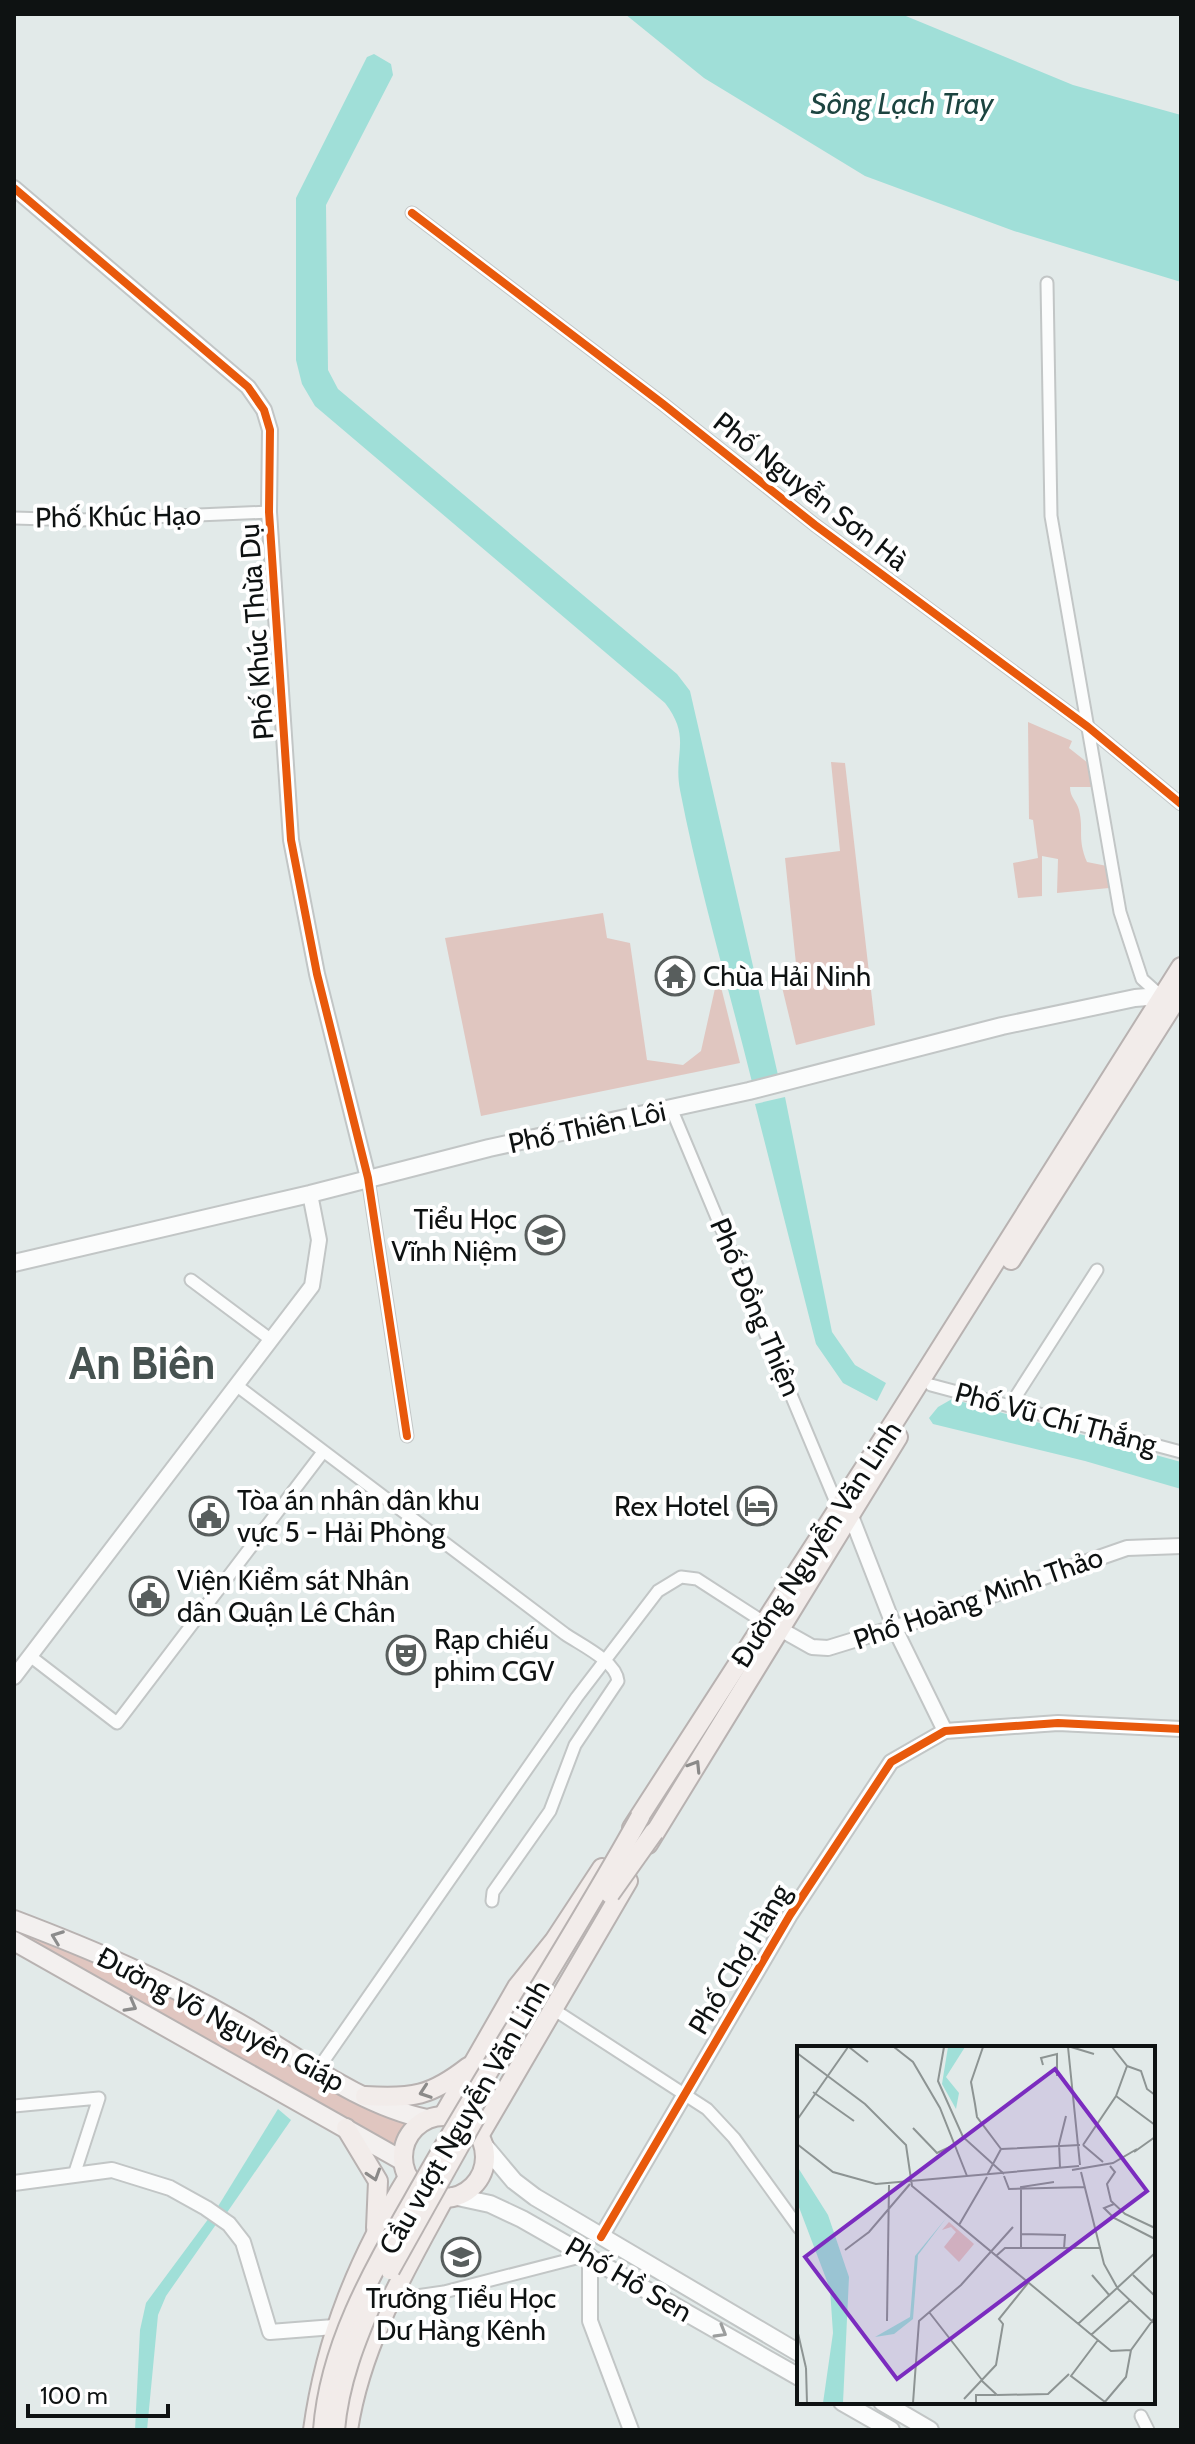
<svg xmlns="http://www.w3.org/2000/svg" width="1195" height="2444" font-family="Cabin,sans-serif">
<rect width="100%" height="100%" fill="#e2eae9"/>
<g fill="#e0c6c0">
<path d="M1028 722 1072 741 1069 748 1088 763 1092 787H1070C1070 798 1077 801 1079 810 1084 831 1077 838 1087 862L1107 866 1109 888 1057 893 1058 859 1042 856V896L1018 898 1013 863 1038 858 1033 820 1029 819Z"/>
<polygon points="831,762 845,763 875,1025 796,1045 782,987 798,983 785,858 840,851"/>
<polygon points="603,913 607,938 630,943 647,1060 683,1065 701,1051 716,984 720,983 740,1063 481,1116 445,938"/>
<polygon points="14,1926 106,1959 405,2121 406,2125 394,2145 390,2144 14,1934"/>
</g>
<g fill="#a0dfd8">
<polygon points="625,14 901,14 1073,85 1181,115 1181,282 1014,231 865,176 704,78"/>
<path d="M374 54 391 64 393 75 326 205 328 370 338 389 677 674 690 691 778 1075 752 1082C728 985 699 888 680 790 673 753 692 738 665 703L315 406 302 384 296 360V198L367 57Z"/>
<polygon points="785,1097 832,1332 855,1365 886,1383 877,1401 843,1383 816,1344 755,1104"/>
<polygon points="952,1399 1181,1462 1181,1489 1085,1461 933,1424 929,1418 938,1407"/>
<polygon points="278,2109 291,2120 226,2214 217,2208"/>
<polygon points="209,2218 217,2223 166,2296 158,2315 147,2430 135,2430 140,2330 146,2303"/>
</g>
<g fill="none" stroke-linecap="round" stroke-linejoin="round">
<g stroke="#c2c6c6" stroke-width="15">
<g id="minor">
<polyline points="412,213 663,404 815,525 1088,727 1181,804"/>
<polyline points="1047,283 1051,516 1120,912 1142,979 1161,996"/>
<polyline points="14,518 81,520 269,512"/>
<polyline points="671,1108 838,1507"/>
<polyline points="368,1178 407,1436"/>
<polyline points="191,1280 270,1339"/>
<path d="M236 1385 565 1634C581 1645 616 1661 618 1681L575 1745 550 1811 493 1892 492 1901"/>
<polyline points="931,1385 1181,1452"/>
<polyline points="1011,1404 1097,1270"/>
<polyline points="30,1656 117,1723 323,1452"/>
<polyline points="553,2009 707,2109 734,2138 799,2228"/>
<polyline points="318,2069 577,1697 658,1591 681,1577 697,1579 765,1623"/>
<polyline points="14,2106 99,2098 74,2175"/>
<polyline points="388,2300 444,2292 588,2255"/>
<polyline points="1141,2416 1148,2430"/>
</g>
</g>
<g stroke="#c2c6c6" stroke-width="18">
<g id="tertiary">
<polyline points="14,188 248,387 264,410 270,430 269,512 291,840 317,974 368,1178"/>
<polyline points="851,1516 895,1629 945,1731"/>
<polyline points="780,1629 812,1647 828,1648 929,1617 1127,1548 1181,1546"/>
<polyline points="14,1677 312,1286 319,1240 310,1194"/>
<polyline points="14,2183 112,2170 170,2188 206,2208 229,2224 243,2242 270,2332 334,2327"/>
<polyline points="601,2237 790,1915 891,1762 945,1731 1058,1723 1181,1729"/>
<polyline points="590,2256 590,2321 631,2430"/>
</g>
</g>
<g stroke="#c2c6c6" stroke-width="20">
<g id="secondary">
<polyline points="14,1263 310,1194 489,1148 749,1091 1002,1026 1135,998 1173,995"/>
<polyline points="483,2144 514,2181 535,2197 799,2353"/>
<polyline points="453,2196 490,2204 522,2219 799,2377"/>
<polyline points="842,2402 891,2430"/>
<polyline points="882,2402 930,2430"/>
</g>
</g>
<g stroke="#b8b2b1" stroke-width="22">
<g id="primary">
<path d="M14 1920C93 1950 163 1980 237 2022 297 2056 359 2105 427 2119"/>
<polyline points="14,1941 403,2161"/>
</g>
</g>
<g stroke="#b8b2b1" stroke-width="22">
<g id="trunk">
<polyline points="1011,1260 1181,992"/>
<polyline points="632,1828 896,1419 1181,967"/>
<polyline points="648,1844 898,1437"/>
<path d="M365 2096C412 2099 431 2096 468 2067"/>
<polyline points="443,2116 517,1987 554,1941 602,1868"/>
<circle cx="444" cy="2157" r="41"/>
<polyline points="346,2128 378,2181 376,2228"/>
<polyline points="479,2136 628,1881"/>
<path d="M313 2430C326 2336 359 2257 408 2177"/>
<path d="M348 2430C361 2345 404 2272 445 2197"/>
</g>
</g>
<use href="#minor" stroke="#fbfcfc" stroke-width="11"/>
<use href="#tertiary" stroke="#fbfcfc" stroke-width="14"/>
<use href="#secondary" stroke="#fbfcfc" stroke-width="16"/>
<use href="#primary" stroke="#f3f0ef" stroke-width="18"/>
<use href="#trunk" stroke="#f2ecea" stroke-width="18"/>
<g stroke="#b8b2b1" stroke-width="22" stroke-linecap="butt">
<g id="trunk-bridge">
<polyline points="610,1894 654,1832"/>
<polyline points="390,2270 475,2118"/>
<path d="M323 2430C330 2336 383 2254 428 2174 497 2053 573 1938 640 1817"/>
<path d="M335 2430C339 2382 356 2340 375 2296"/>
</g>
</g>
<use href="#trunk-bridge" stroke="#f2ecea" stroke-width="18"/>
<g stroke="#fff" stroke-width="13">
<g id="cycleway">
<polyline points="14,188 248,387 264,410 270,430 269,512 291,840 317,974 368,1178 407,1436"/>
<polyline points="412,213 663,404 815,525 1088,727 1181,804"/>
<polyline points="601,2237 790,1915 891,1762 945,1731 1058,1723 1181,1729"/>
</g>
</g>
<use href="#cycleway" stroke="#e8590c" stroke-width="8"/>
</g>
<defs><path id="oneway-chevron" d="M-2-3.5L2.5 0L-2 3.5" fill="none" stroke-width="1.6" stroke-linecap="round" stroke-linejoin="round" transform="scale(2)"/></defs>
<g stroke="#8b8a89">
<use href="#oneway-chevron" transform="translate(695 1766) rotate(-58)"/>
<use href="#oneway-chevron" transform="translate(425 2092) rotate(161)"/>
<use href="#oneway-chevron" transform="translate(374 2175) rotate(72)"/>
</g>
<g stroke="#8c8c8c">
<use href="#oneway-chevron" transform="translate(57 1937) rotate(-159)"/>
<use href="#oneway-chevron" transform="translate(131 2006) rotate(29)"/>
</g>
<use stroke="#9c9e9e" href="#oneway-chevron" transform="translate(721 2332) rotate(30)"/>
<defs>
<g id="temple-ring" transform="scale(2)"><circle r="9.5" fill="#fff" stroke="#585e5d" stroke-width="1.5"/><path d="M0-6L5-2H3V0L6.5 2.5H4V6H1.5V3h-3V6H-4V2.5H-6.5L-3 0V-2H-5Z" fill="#585e5d"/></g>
<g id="school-ring" transform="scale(2)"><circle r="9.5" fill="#fff" stroke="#585e5d" stroke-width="1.5"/><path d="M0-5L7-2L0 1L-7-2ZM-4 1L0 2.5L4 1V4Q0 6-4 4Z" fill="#585e5d"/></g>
<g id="hotel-ring" transform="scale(2)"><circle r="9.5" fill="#fff" stroke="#585e5d" stroke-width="1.5"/><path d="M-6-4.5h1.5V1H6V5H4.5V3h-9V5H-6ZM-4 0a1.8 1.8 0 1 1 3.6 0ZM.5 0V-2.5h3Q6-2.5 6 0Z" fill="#585e5d"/></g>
<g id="civic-ring" transform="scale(2)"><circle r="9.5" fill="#fff" stroke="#585e5d" stroke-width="1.5"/><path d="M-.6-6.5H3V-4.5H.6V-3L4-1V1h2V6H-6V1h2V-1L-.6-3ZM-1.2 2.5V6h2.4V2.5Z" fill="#585e5d"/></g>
<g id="theatre-ring" transform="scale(2)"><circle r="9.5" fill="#fff" stroke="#585e5d" stroke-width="1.5"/><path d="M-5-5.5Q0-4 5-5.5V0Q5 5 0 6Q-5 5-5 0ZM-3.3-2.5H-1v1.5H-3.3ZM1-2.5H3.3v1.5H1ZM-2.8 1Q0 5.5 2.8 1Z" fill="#585e5d"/></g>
</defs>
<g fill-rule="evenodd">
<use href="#temple-ring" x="675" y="976"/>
<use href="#school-ring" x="545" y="1235"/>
<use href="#hotel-ring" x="757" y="1506"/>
<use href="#civic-ring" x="209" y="1516"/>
<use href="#civic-ring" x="149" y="1596"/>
<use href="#theatre-ring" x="406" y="1655"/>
<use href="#school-ring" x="461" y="2257"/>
</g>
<g text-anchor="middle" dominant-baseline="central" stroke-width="8" stroke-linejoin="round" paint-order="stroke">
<g font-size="28" fill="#0e1212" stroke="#fff">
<text transform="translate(811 491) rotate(38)">Phố Nguyễn Sơn Hà</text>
<text transform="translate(118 516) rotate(-1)">Phố Khúc Hạo</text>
<text transform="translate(256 632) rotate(-94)">Phố Khúc Thừa Dụ</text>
<text transform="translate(587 1127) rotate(-12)">Phố Thiên Lôi</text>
<text transform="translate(756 1307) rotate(67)">Phố Đồng Thiện</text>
<text transform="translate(1056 1418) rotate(15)">Phố Vũ Chí Thắng</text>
<text transform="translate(816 1544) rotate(-57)">Đường Nguyễn Văn Linh</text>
<text transform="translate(978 1598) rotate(-19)">Phố Hoàng Minh Thảo</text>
<text transform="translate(739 1959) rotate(-59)">Phố Chợ Hàng</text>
<text transform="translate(221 2019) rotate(28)">Đường Võ Nguyên Giáp</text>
<text transform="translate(464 2117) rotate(-60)">Cầu vượt Nguyễn Văn Linh</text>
<text transform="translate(629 2279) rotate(30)">Phố Hồ Sen</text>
</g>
<g font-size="28" fill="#0e1212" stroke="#fff" text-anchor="start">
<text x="703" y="976">Chùa Hải Ninh</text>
<text x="517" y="1219" text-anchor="end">Tiểu Học<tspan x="517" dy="32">Vĩnh Niệm</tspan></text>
<text x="237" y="1500">Tòa án nhân dân khu<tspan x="237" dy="32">vực 5 - Hải Phòng</tspan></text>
<text x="729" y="1506" text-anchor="end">Rex Hotel</text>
<text x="177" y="1580">Viện Kiểm sát Nhân<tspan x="177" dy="32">dân Quận Lê Chân</tspan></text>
<text x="434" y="1639">Rạp chiếu<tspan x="434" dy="32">phim CGV</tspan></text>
<text x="461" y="2298" text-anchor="middle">Trường Tiểu Học<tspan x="461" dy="32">Dư Hàng Kênh</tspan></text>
</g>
<g font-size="30" font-style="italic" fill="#1c4440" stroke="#fff">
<text x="902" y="103">Sông Lạch Tray</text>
</g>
<g font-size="44" font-weight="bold" fill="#465250" stroke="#fff">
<text x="142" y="1363">An Biên</text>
</g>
</g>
<g transform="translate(797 2046)">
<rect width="358" height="358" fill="#e2eae9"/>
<path d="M152 176 177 198 162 216 147 201 159 186 154 181 145 184Z" fill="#e0c6c0"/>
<path d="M151 1H168L149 31 162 47 159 63 145 38ZM0 120 31 169 52 231 46 357H26L36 287 33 243 0 156ZM150 171 121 209 116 273 97 288 78 291 113 271 118 210Z" fill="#a0dfd8"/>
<path fill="none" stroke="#8d9493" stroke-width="2" d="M52 1 71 16M97 1 116 16 143 62 170 130M147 1 141 35 166 91 207 128M186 1 174 36 178 58 180 71 204 103M271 1 283 119M274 1 297 8M0 7 68 58 109 99 115 140 314 305 334 304 358 271M246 19 244 12 260 8V30M330 20 344 25 350 43 358 49M16 46 57 75M319 50 358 79M0 74 51 1M116 82 140 107 157 99M0 98 36 126 79 138 282 120M286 99 319 50 330 20 315 1M286 99 306 116M204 103 283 99M337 106 358 91M313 120 318 126 310 138 314 155 328 168 358 182M263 122 262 98 269 70M275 124 316 117 340 103M284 126 307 218 321 243 358 278M190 129 204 103M207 130 212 143 288 141M317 158 307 162 317 172 358 193M162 179 190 131M224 188 268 189 267 203M224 202V141L257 136M48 204 72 186 113 138M199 210 208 202H304M295 229 313 250M336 229 358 250M132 266 185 334M90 275 92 139M281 278 358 207M0 283 9 322M294 289 333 254M301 294 274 330 308 356M9 322 10 357M184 334 200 349 251 348 272 328M167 353 199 319 206 278 202 273 231 237M116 357 122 275 164 239 216 181M179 357V349H199M307 357 329 331 334 304"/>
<path fill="#7b2cbf" fill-opacity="0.15" stroke="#7b2cbf" stroke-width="4" d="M258 23 350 145 100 333 8 211Z"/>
<rect width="358" height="358" fill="none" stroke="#0e1212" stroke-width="4"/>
</g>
<rect width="1195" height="2444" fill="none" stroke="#0e1212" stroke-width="32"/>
<path d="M28 2404v12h140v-12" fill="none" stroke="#0e1212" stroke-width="4"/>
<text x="40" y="2404" font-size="24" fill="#0e1212" stroke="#ffffff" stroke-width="6" paint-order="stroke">100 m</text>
</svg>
